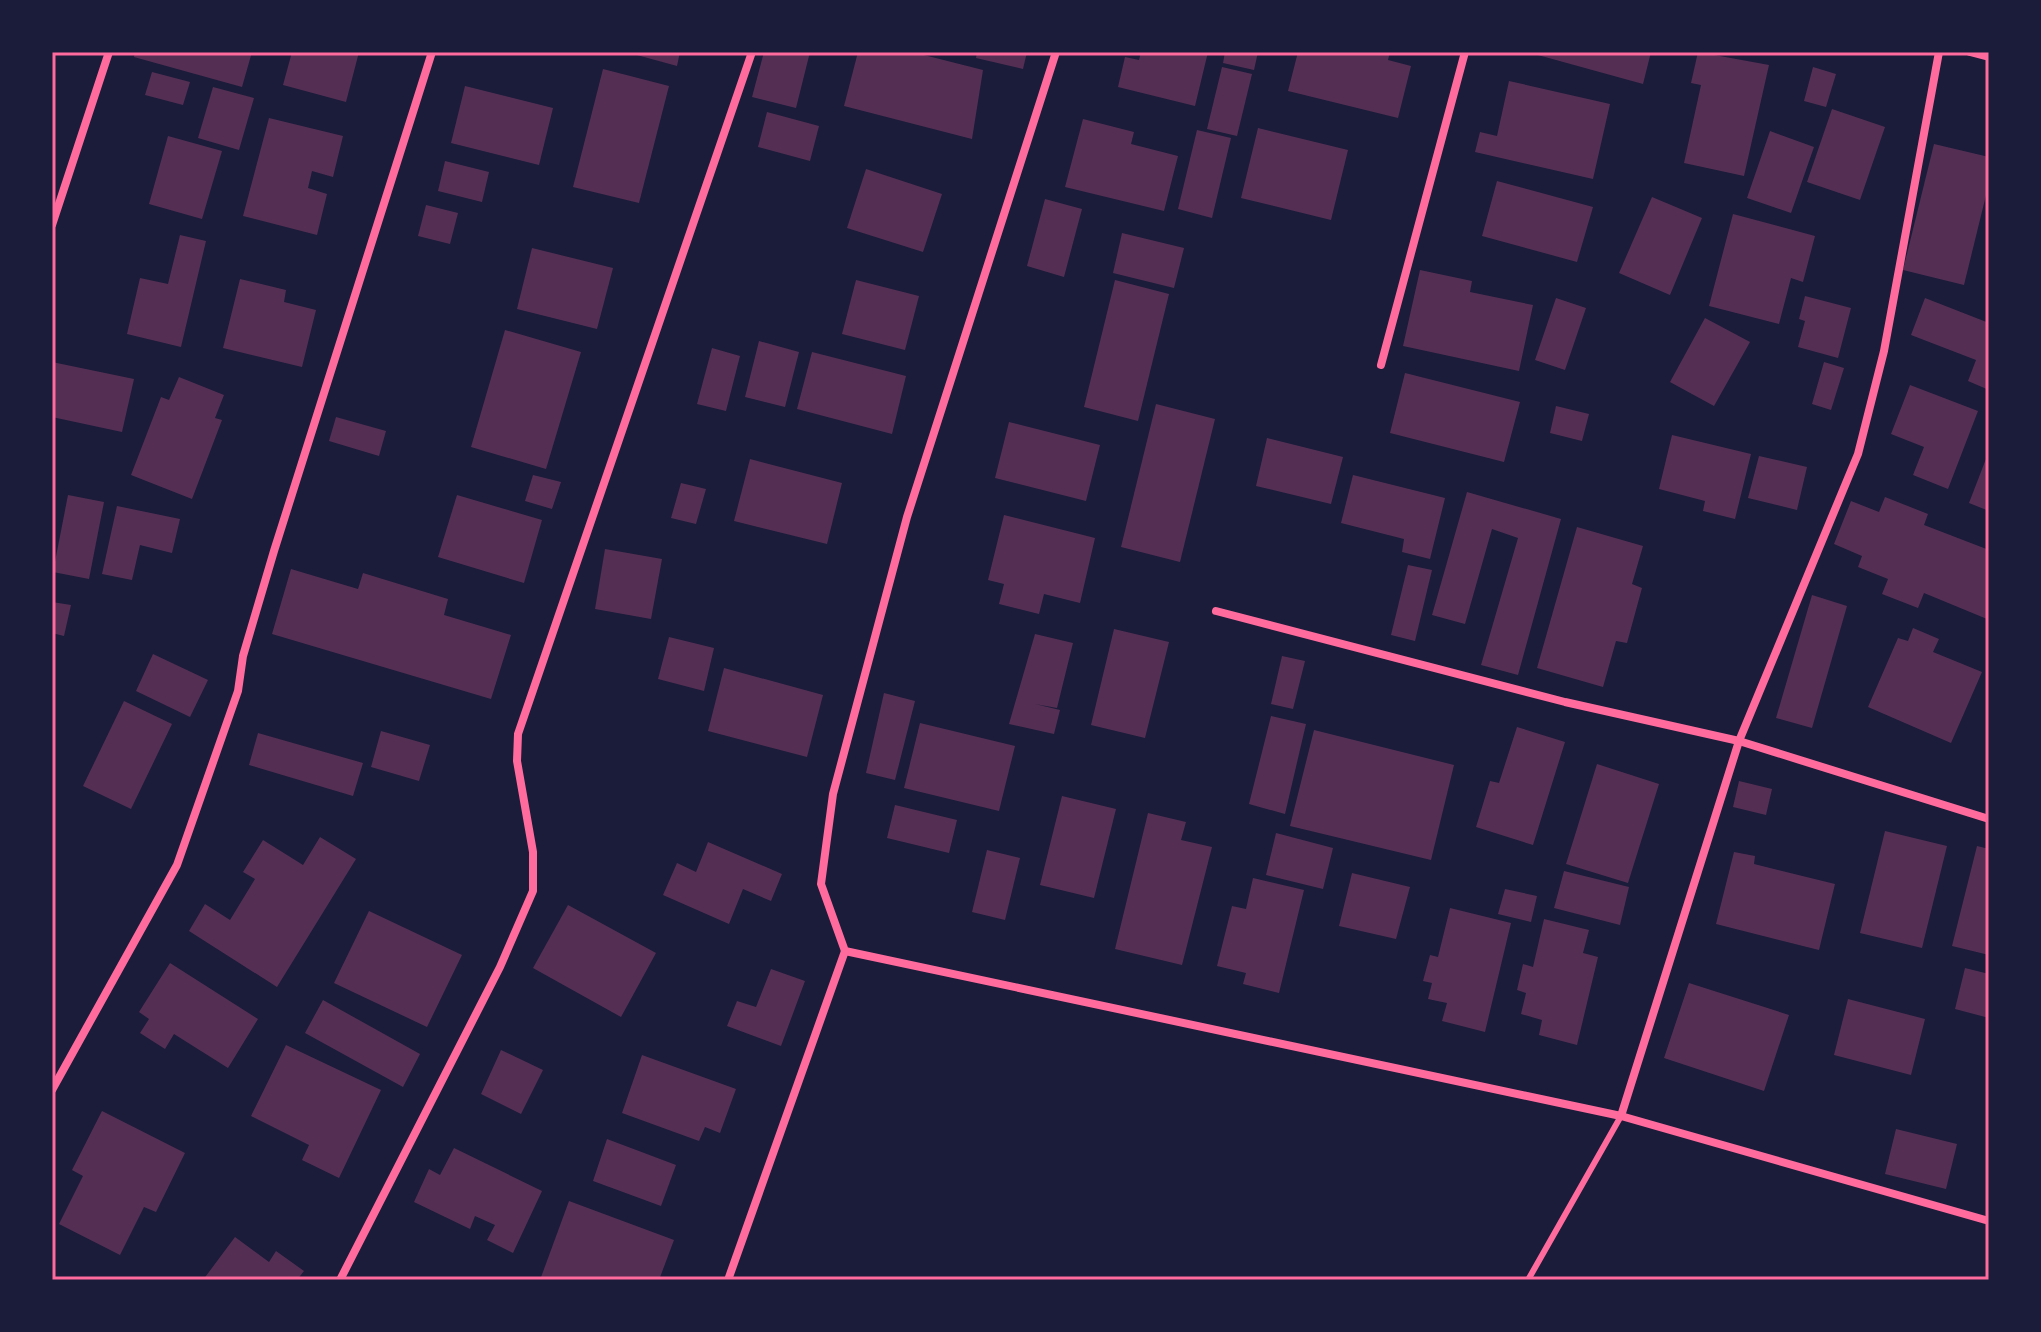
<svg xmlns="http://www.w3.org/2000/svg" width="2041" height="1332" font-family="Bitter,serif">
<rect width="100%" height="100%" fill="#1b1b3a"/>
<g fill="#542f53">
<polygon points="135,52 252,52 242,87 134,57"/>
<polygon points="292,52 359,52 346,102 283,85"/>
<polygon points="626,52 680,52 677,66"/>
<polygon points="764,52 810,52 796,108 752,97"/>
<polygon points="858,52 912,52 983,70 972,139 844,106"/>
<polygon points="977,52 1027,52 1023,69 976,58"/>
<polygon points="1141,52 1208,52 1195,106 1118,87 1125,57 1139,60"/>
<polygon points="1225,52 1258,52 1254,70 1223,63"/>
<polygon points="1298,52 1390,52 1388,60 1411,66 1398,118 1288,91"/>
<polygon points="1527,52 1651,52 1643,84"/>
<polygon points="1698,52 1769,65 1744,176 1684,163 1701,85 1691,83"/>
<polygon points="1222,67 1252,74 1237,136 1207,129"/>
<polygon points="1813,67 1836,74 1826,107 1804,101"/>
<polygon points="603,69 669,86 639,203 573,187"/>
<polygon points="152,72 190,82 183,105 145,95"/>
<polygon points="1509,81 1610,104 1593,179 1475,152 1480,132 1497,136"/>
<polygon points="465,86 553,108 539,165 451,143"/>
<polygon points="213,87 254,98 239,150 198,138"/>
<polygon points="1832,109 1885,127 1860,200 1807,182"/>
<polygon points="767,112 819,126 810,161 758,147"/>
<polygon points="269,118 343,136 333,177 312,171 308,188 327,194 317,235 243,216"/>
<polygon points="1083,119 1134,132 1131,144 1178,156 1164,211 1065,187"/>
<polygon points="1258,128 1348,150 1331,220 1241,198"/>
<polygon points="1197,130 1231,138 1212,218 1178,209"/>
<polygon points="1770,131 1814,147 1791,213 1747,198"/>
<polygon points="168,136 222,151 202,219 149,204"/>
<polygon points="1934,144 1989,157 1989,183 1964,285 1903,270"/>
<polygon points="445,161 489,172 482,202 438,191"/>
<polygon points="866,169 942,194 923,252 847,228"/>
<polygon points="1497,181 1593,207 1577,262 1482,236"/>
<polygon points="1652,197 1702,218 1670,295 1619,273"/>
<polygon points="1045,199 1082,209 1064,277 1027,266"/>
<polygon points="426,205 458,213 450,244 418,236"/>
<polygon points="1733,214 1815,236 1803,282 1791,278 1779,324 1709,306"/>
<polygon points="1122,233 1184,248 1174,288 1113,273"/>
<polygon points="180,235 206,241 181,347 127,334 140,278 168,284"/>
<polygon points="532,248 613,268 597,329 517,309"/>
<polygon points="1420,270 1472,281 1470,292 1533,305 1519,371 1403,346"/>
<polygon points="240,279 286,290 284,302 316,310 302,367 223,348"/>
<polygon points="856,280 919,296 905,350 842,334"/>
<polygon points="1115,280 1169,294 1138,421 1084,407"/>
<polygon points="1805,296 1851,308 1838,358 1798,347 1805,321 1799,319"/>
<polygon points="1556,298 1586,308 1565,370 1535,360"/>
<polygon points="1925,298 1989,323 1989,390 1968,381 1976,360 1911,335"/>
<polygon points="1705,318 1750,342 1714,406 1670,382"/>
<polygon points="505,330 581,352 546,469 471,447"/>
<polygon points="759,341 799,352 785,407 745,397"/>
<polygon points="712,348 740,356 726,411 697,404"/>
<polygon points="812,352 906,376 892,434 797,409"/>
<polygon points="52,362 134,379 122,432 52,417"/>
<polygon points="1824,362 1844,368 1831,410 1812,404"/>
<polygon points="1405,373 1520,402 1504,462 1390,433"/>
<polygon points="179,377 224,395 215,418 222,420 192,499 131,475 161,397 169,400"/>
<polygon points="1910,385 1978,411 1948,489 1913,475 1924,447 1891,434"/>
<polygon points="1156,404 1215,419 1180,562 1121,547"/>
<polygon points="1556,406 1589,414 1582,441 1550,433"/>
<polygon points="336,417 386,431 379,456 329,441"/>
<polygon points="1009,422 1100,445 1086,501 995,478"/>
<polygon points="1672,435 1751,454 1735,519 1703,511 1705,501 1659,489"/>
<polygon points="1267,438 1343,457 1331,504 1256,486"/>
<polygon points="1989,451 1989,511 1969,503"/>
<polygon points="1759,456 1807,467 1797,510 1748,498"/>
<polygon points="750,459 842,483 827,544 734,521"/>
<polygon points="533,475 561,482 552,509 525,501"/>
<polygon points="1353,475 1445,498 1430,559 1402,552 1404,539 1341,523"/>
<polygon points="681,483 706,489 696,524 671,518"/>
<polygon points="1467,492 1561,519 1518,675 1481,665 1518,538 1492,529 1465,624 1432,615"/>
<polygon points="68,495 104,502 89,579 53,572"/>
<polygon points="457,495 542,520 524,583 438,557"/>
<polygon points="1885,497 1928,514 1924,525 1989,550 1987,619 1924,593 1918,608 1882,594 1888,579 1858,567 1862,556 1834,544 1851,501 1879,512"/>
<polygon points="117,506 180,519 172,553 140,545 132,580 102,574"/>
<polygon points="1004,515 1095,538 1080,603 1044,594 1039,614 999,604 1004,584 988,580"/>
<polygon points="1577,527 1643,546 1632,584 1642,588 1627,643 1616,641 1603,687 1537,668"/>
<polygon points="605,549 662,559 651,619 595,609"/>
<polygon points="1408,565 1432,570 1415,641 1391,635"/>
<polygon points="291,569 358,589 363,573 448,599 444,615 511,635 491,699 272,634"/>
<polygon points="1812,595 1847,606 1812,728 1776,718"/>
<polygon points="52,602 71,605 64,636 52,633"/>
<polygon points="1913,628 1939,639 1933,652 1982,672 1951,743 1868,707 1898,638 1908,641"/>
<polygon points="1114,629 1169,642 1145,738 1091,725"/>
<polygon points="1035,634 1073,643 1057,708 1035,704 1060,710 1054,734 1009,724"/>
<polygon points="669,637 714,648 704,691 658,679"/>
<polygon points="153,654 208,680 190,717 136,691"/>
<polygon points="1282,656 1305,661 1293,709 1271,704"/>
<polygon points="724,668 823,695 807,757 708,731"/>
<polygon points="884,693 915,701 895,780 866,773"/>
<polygon points="124,701 172,724 131,809 83,786"/>
<polygon points="1271,716 1306,724 1285,814 1249,804"/>
<polygon points="920,723 1015,746 999,811 904,788"/>
<polygon points="1517,727 1565,742 1533,845 1476,827 1490,781 1499,783"/>
<polygon points="1314,730 1454,765 1431,860 1290,826"/>
<polygon points="381,731 430,745 419,781 371,767"/>
<polygon points="258,733 363,763 353,796 249,765"/>
<polygon points="1597,764 1659,784 1628,883 1566,864"/>
<polygon points="1739,781 1772,789 1766,815 1733,807"/>
<polygon points="1062,796 1116,809 1094,898 1040,885"/>
<polygon points="895,805 957,820 949,853 887,838"/>
<polygon points="1148,813 1186,822 1181,840 1212,847 1182,965 1115,949"/>
<polygon points="1885,831 1947,846 1922,948 1860,933"/>
<polygon points="1276,833 1333,848 1323,889 1266,875"/>
<polygon points="320,837 356,859 277,987 189,931 205,904 230,920 255,879 243,872 263,840 303,865"/>
<polygon points="708,842 782,874 771,901 743,889 729,924 663,895 677,863 696,872"/>
<polygon points="1977,846 1989,849 1989,955 1952,946"/>
<polygon points="987,850 1020,858 1005,920 972,912"/>
<polygon points="1734,852 1755,856 1754,864 1835,884 1819,950 1716,924"/>
<polygon points="1564,871 1629,887 1620,925 1554,908"/>
<polygon points="1352,873 1410,887 1396,939 1339,926"/>
<polygon points="1253,878 1304,890 1279,993 1243,984 1246,973 1217,966 1232,906 1246,909"/>
<polygon points="1505,889 1537,896 1531,922 1498,914"/>
<polygon points="568,905 656,953 621,1017 533,968"/>
<polygon points="1450,908 1511,923 1485,1032 1442,1021 1447,1003 1428,999 1432,983 1423,981 1430,955 1438,957"/>
<polygon points="369,911 462,955 427,1027 334,983"/>
<polygon points="1544,919 1589,930 1583,953 1598,957 1577,1045 1539,1035 1542,1020 1521,1014 1526,993 1517,990 1523,964 1533,967"/>
<polygon points="170,963 258,1019 228,1068 174,1034 165,1049 140,1033 149,1019 139,1012"/>
<polygon points="1965,968 1989,974 1989,1018 1955,1009"/>
<polygon points="771,969 805,981 781,1046 727,1026 737,1001 756,1007"/>
<polygon points="1689,983 1789,1015 1764,1091 1664,1058"/>
<polygon points="1848,999 1925,1019 1911,1075 1834,1055"/>
<polygon points="323,1000 420,1054 403,1087 305,1033"/>
<polygon points="286,1045 381,1090 339,1178 302,1160 309,1145 251,1116"/>
<polygon points="501,1050 543,1070 521,1114 481,1094"/>
<polygon points="642,1055 736,1089 720,1133 705,1127 699,1141 622,1113"/>
<polygon points="102,1111 185,1153 156,1212 144,1207 120,1255 59,1224 83,1176 72,1170"/>
<polygon points="1896,1129 1957,1144 1946,1189 1885,1174"/>
<polygon points="607,1139 676,1165 661,1206 593,1181"/>
<polygon points="454,1148 542,1191 513,1253 487,1240 495,1225 475,1216 470,1229 414,1202 429,1169 440,1175"/>
<polygon points="569,1201 674,1240 659,1280 540,1280"/>
<polygon points="235,1237 269,1262 276,1251 304,1271 297,1280 203,1280"/>
</g>
<g fill="none" stroke-linecap="round" stroke-linejoin="round">
<polyline stroke="#ff6b9d" stroke-width="6" points="1528,1280 1621,1116"/>
<g stroke="#ff6b9d" stroke-width="8">
<polyline points="1056,52 907,517 833,794 821,884 845,951 1621,1116 1989,1221"/>
<polyline points="1970,52 1989,57"/>
<polyline points="52,225 109,52"/>
<polyline points="1381,365 1465,52"/>
<polyline points="1216,611 1565,702 1739,741 1989,819"/>
<polyline points="52,1090 177,865 238,691 243,656 274,551 432,52"/>
<polyline points="1621,1116 1739,741 1858,454 1884,351 1939,52"/>
<polyline points="340,1280 500,967 533,891 533,852 517,761 518,734 752,52"/>
<polyline points="728,1280 845,951"/>
</g>
</g>
<rect width="2041" height="1332" fill="none" stroke="#1b1b3a" stroke-width="108"/>
<rect x="54" y="54" width="1933" height="1224" fill="none" stroke="#ff6b9d" stroke-width="3"/>
</svg>
